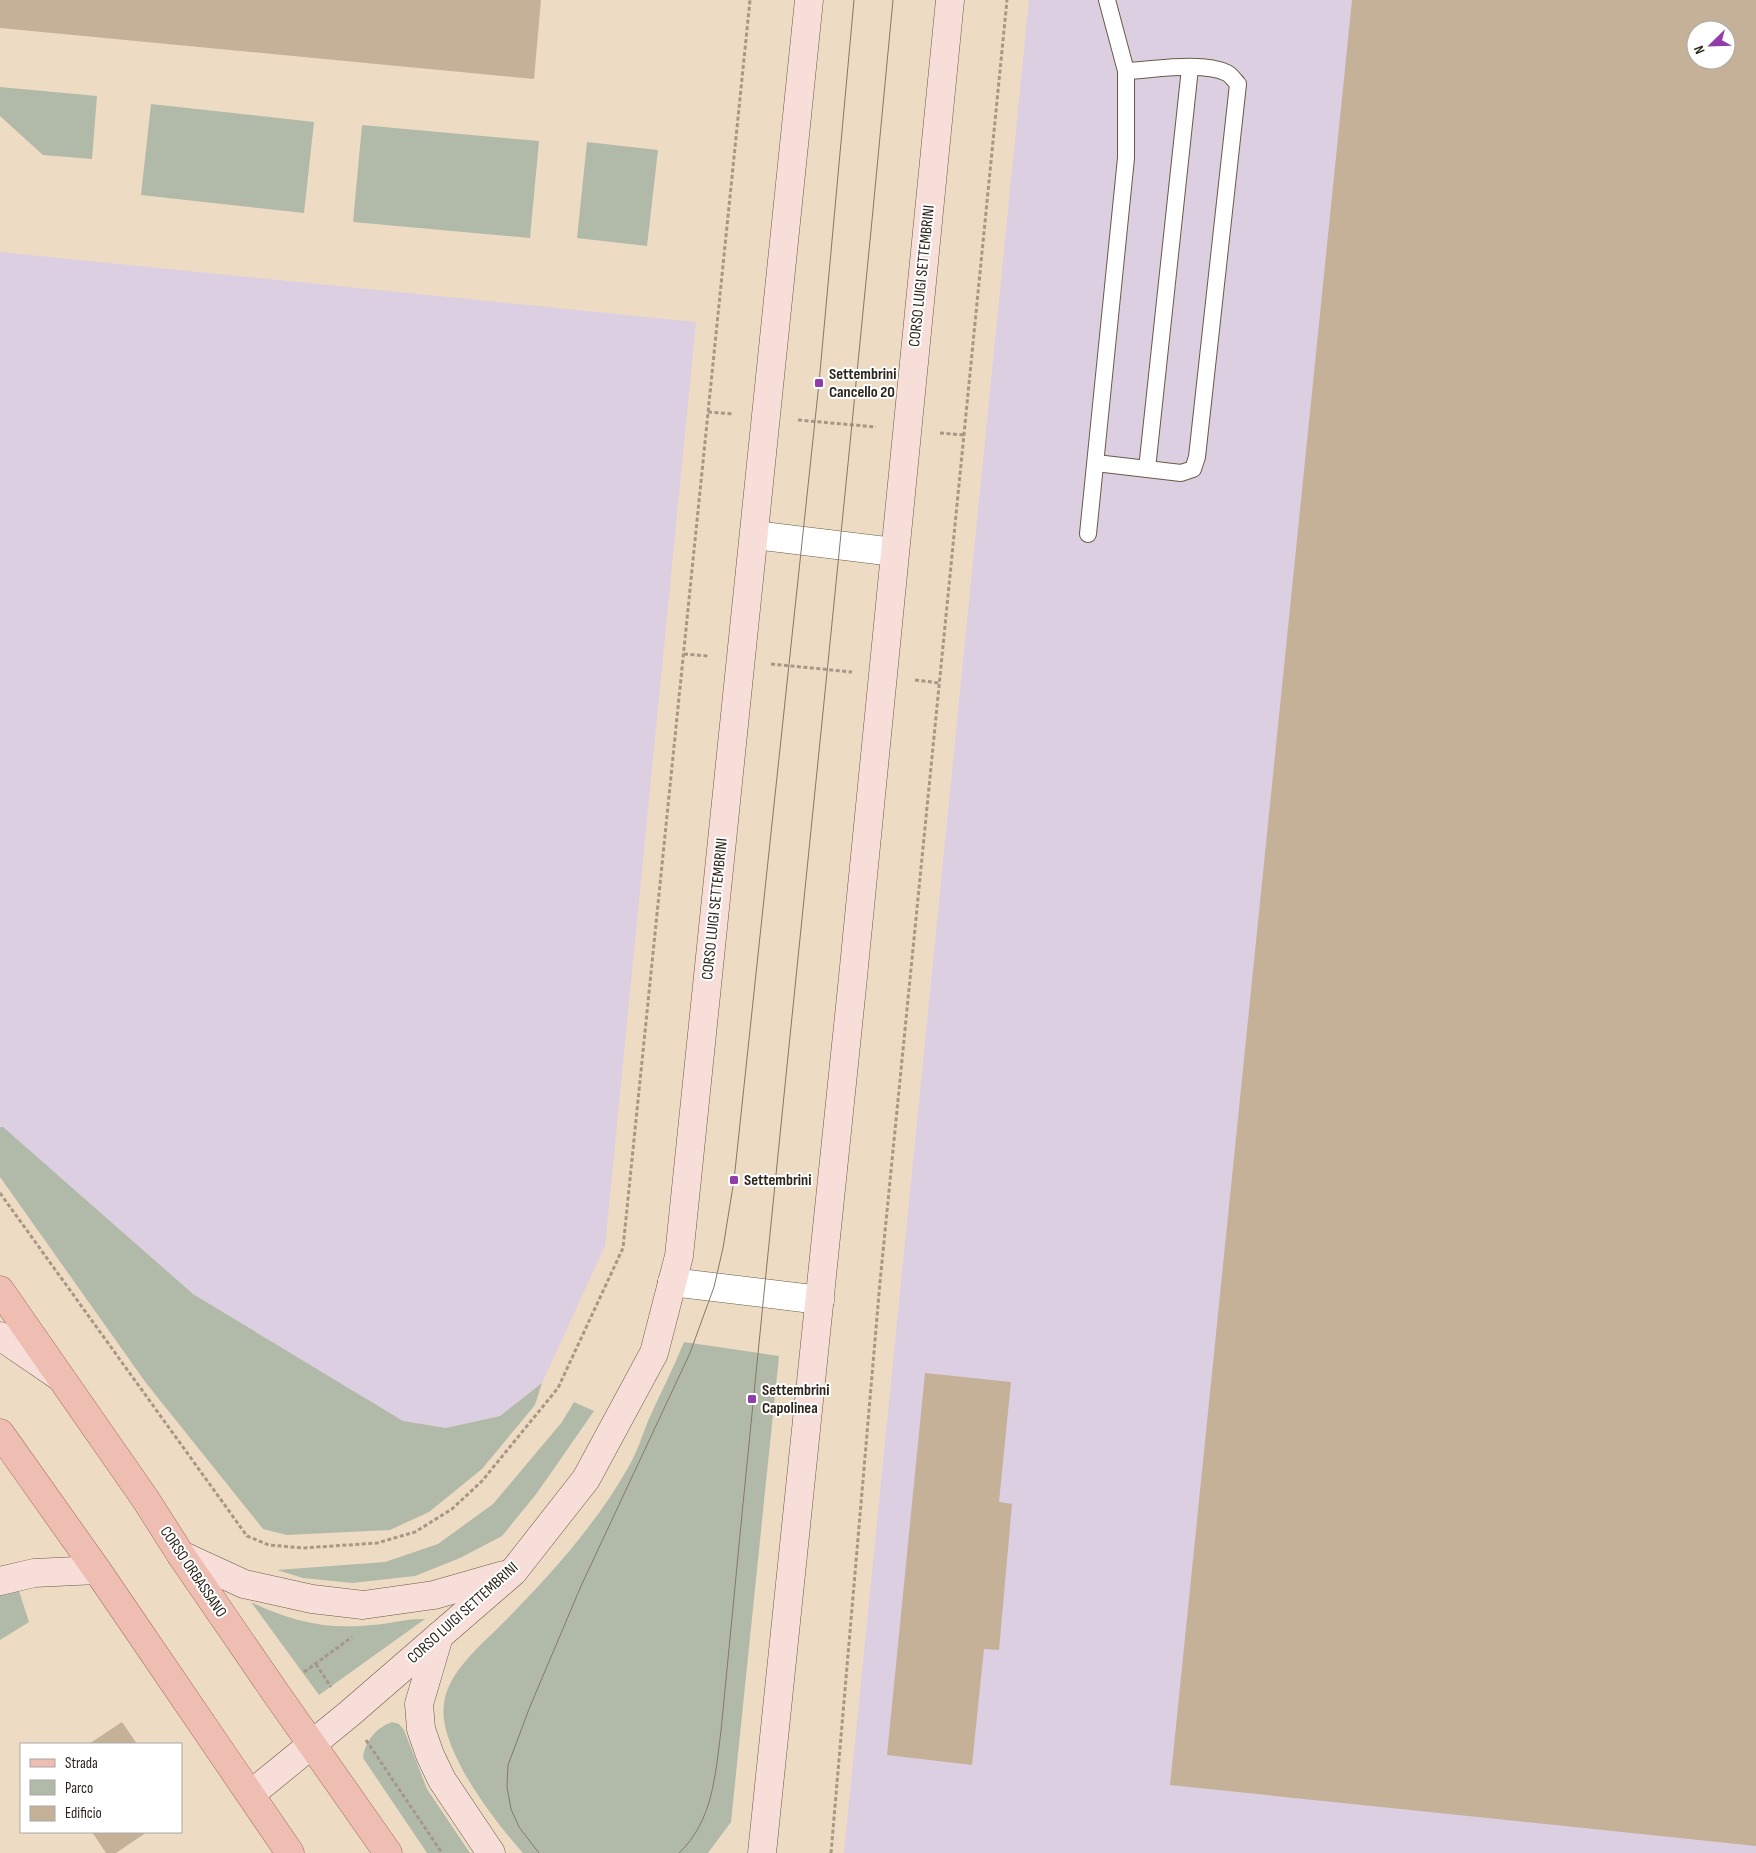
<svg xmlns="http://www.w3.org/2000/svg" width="1756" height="1853" font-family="'Sofia Sans Condensed',sans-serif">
<rect width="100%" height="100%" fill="#eedbc3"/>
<g fill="#dccfe2" fill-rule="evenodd">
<path d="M1029 0H1756V1853H844ZM1696 30H1726V60H1696Z"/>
<polygon points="0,252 696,322 605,1246 542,1383 500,1416 446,1428 403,1421 369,1401 193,1294 0,1126"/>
</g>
<g fill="#b1baa9">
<polygon points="0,87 97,96 92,159 43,155 0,116"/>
<polygon points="151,104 314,122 304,213 141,195"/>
<polygon points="362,125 539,141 530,238 353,222"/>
<polygon points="587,142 658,150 647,246 577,238"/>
<polygon points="0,1127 3,1127 193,1294 403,1421 446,1428 500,1416 542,1383 535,1405 482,1469 429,1512 390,1530 287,1535 263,1529 146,1383 0,1177"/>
<path d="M684 1342 779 1356 731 1822 708 1853H523C494 1821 437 1747 444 1703 449 1669 485 1642 507 1619 552 1573 597 1523 629 1466 637 1452 642 1436 648 1421 660 1394 673 1369 684 1342Z"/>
<polygon points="574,1402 594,1411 537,1493 502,1536 460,1558 415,1576 352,1583 303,1578 277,1570 385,1562 438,1544 493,1504 562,1422"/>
<polygon points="19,1591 29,1622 0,1640 0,1594"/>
<path d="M251 1602C291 1621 327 1630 372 1625 390 1624 407 1618 425 1619L319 1695Z"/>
<path d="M392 1722 399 1724 404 1730 427 1789 470 1853H427L363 1758C365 1741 376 1728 392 1722Z"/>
</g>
<g fill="#c5b198" fill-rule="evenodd">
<polygon points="0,0 541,0 534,79 0,28"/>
<path d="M1352 0H1756V1846L1170 1785ZM1696 30H1726V60H1696Z"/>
<polygon points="925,1373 1011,1382 999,1502 1012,1504 999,1650 984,1649 972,1765 887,1755"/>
<polygon points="122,1722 137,1744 89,1744"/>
<polygon points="92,1832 147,1832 116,1853 106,1853"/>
</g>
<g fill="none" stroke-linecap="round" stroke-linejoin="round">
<g stroke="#6a5a45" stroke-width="18">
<g id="lane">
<path d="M1096 463 1181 473 1193 469 1197 457 1238 84C1235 81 1231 75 1227 73 1202 61 1153 70 1126 71"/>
<polyline points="1147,469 1190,68"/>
<polyline points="1088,534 1126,158 1126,71 1107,0"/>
</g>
</g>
<g stroke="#6a5a45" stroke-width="29">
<g id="street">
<polyline points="755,535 894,552"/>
<polyline points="672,1282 820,1300"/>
</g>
</g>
<g stroke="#6a5a45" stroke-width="29">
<g id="secondary">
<polyline points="0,1336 60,1377"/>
<polyline points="181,1555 244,1584 312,1599 363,1605 434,1595 504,1575"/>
<polyline points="0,1581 34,1573 97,1570"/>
<polyline points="439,1636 419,1704 421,1729 430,1755 442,1780 491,1853"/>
<polyline points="251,1794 349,1714 513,1572 586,1479 654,1353 679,1256 809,0"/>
<polyline points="762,1853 852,987 950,0"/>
</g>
</g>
<g stroke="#a46c5e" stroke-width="29">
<g id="primary">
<polyline points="0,1290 146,1500 181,1555 275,1692 388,1853"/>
<polyline points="0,1433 97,1570 290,1853"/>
</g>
</g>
<g stroke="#a79886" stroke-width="3" stroke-dasharray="4 2.5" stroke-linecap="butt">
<polyline points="708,412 734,414"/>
<polyline points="798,420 876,427"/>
<polyline points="940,433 964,435"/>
<polyline points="684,654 708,656"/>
<polyline points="771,664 852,672"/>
<polyline points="915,680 939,683"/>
<polyline points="0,1193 247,1536 269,1545 303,1548 377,1543 415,1532 452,1509 482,1481 558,1388 623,1248 750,0"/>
<polyline points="316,1664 331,1687"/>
<polyline points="304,1672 352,1637"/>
<polyline points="366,1740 442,1853"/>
<polyline points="831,1853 880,1282 1007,0"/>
</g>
<use href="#lane" stroke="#fff" stroke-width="16"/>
<use href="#street" stroke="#fff" stroke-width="28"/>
<use href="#secondary" stroke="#f7ded9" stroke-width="28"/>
<use href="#primary" stroke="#efbeb3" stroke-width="28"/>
<g stroke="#857868" stroke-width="1">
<polyline points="539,1853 519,1827 511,1809 507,1787 508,1765 529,1709 581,1586 690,1353 714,1287 723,1248 734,1180 819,383 854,0"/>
<path d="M679 1853C713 1821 715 1776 721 1731 776 1154 839 578 893 0"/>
</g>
</g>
<g fill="#903caa" stroke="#fff" stroke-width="2">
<rect x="814" y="378" width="10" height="10" rx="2.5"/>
<rect x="729" y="1175" width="10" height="10" rx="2.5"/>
<rect x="747" y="1394" width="10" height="10" rx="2.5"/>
</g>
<g text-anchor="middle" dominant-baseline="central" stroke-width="4" stroke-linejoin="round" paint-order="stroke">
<g font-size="16" fill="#2c251c" stroke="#fff">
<text transform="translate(922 276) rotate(-84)">CORSO LUIGI SETTEMBRINI</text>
<text transform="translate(715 909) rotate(-84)">CORSO LUIGI SETTEMBRINI</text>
<text transform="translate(193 1572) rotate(56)">CORSO ORBASSANO</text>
<text transform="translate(463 1613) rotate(-42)">CORSO LUIGI SETTEMBRINI</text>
</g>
<g font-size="16" font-weight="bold" fill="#2c251c" stroke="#fff" text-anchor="start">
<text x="829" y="374">Settembrini<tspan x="829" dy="18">Cancello 20</tspan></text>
<text x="744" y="1180">Settembrini</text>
<text x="762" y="1390">Settembrini<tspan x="762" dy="18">Capolinea</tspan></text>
</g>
</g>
<rect x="20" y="1743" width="162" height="90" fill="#ffffff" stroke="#aba8a4"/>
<rect x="30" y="1759" width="25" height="8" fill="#efbeb3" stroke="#aba8a4"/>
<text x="65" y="1768" font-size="15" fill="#2c251c">Strada</text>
<rect x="30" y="1780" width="25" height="15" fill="#b1baa9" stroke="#aba8a4"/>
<text x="65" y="1793" font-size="15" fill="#2c251c">Parco</text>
<rect x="30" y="1806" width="25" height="15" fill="#c5b198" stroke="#aba8a4"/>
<text x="65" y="1818" font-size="15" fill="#2c251c">Edificio</text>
<g transform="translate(1711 45) rotate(247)"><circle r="24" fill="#ffffff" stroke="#aba8a4"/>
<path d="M0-4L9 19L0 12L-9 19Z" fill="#903caa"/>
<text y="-8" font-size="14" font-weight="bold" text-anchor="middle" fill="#2c251c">N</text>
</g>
</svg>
